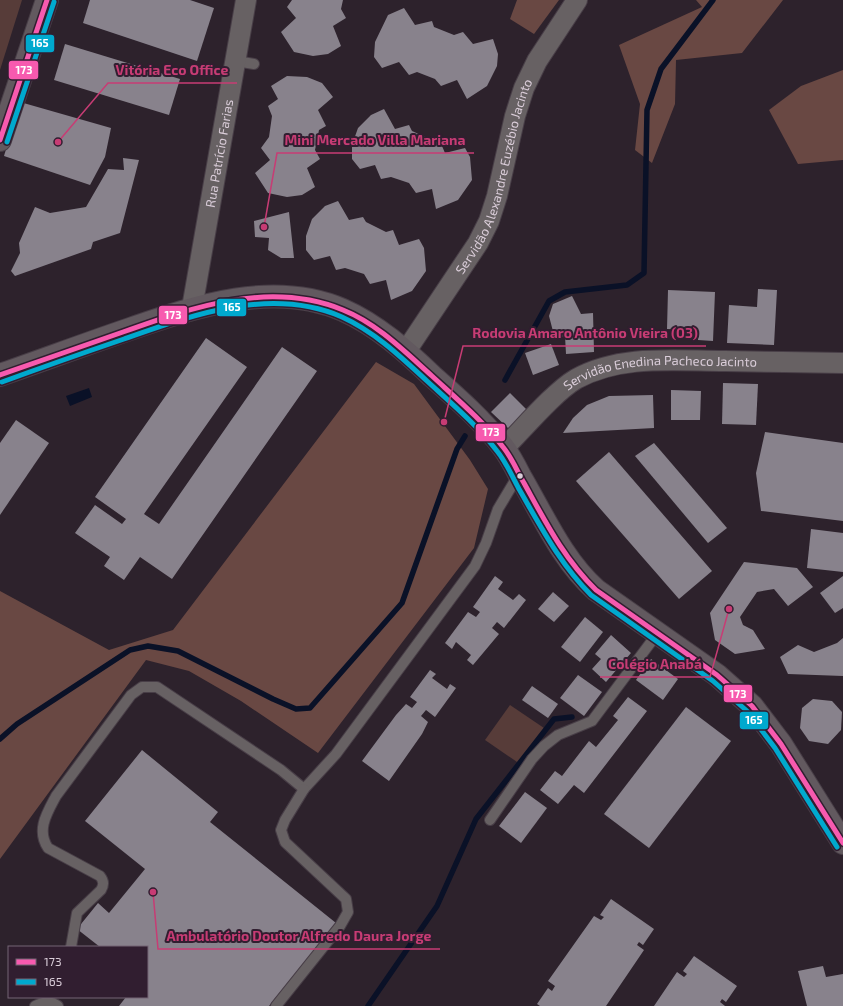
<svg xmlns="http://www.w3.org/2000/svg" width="843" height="1006" font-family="'Exo 2',sans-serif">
<rect width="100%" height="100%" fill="#2d222c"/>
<g fill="#573c39">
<polygon points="0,0 22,0 0,70"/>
<polygon points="510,705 544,728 520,764 485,740"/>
</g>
<g fill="#694843">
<polygon points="517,0 559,0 534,34 510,19"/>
<polygon points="696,0 783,0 742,53 676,60 675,104 652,163 635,150 640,104 619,45 702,7"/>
<polygon points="843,70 843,160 798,164 769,110 801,86"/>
<polygon points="376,362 414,384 470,460 488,489 474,548 318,753 241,701 189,671 146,660 0,859 0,591 109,650 173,630"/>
</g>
<polygon fill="#0a1127" points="89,388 92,397 70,406 66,396"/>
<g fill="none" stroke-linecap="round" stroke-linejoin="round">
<g stroke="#0a1127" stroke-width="5.5">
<polyline points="505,380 549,301 565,292 627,285 644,273 647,110 661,69 713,0"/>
<polyline points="0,739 17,724 130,650 148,646 178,651 273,699 296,709 310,708 402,603 457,449 465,436"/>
<polyline points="368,1006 437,906 476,819 554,719 572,717"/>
</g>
</g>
<g fill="#88828c">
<polygon points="90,0 190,0 214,8 197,61 83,23"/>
<polygon points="292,0 343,0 341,9 346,18 333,26 341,46 328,54 313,56 294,52 281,32 296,18 287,7"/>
<polygon points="404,8 415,25 432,21 434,27 454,35 463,32 473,44 493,39 498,54 497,66 487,86 467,99 457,80 441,86 435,79 417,72 409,75 399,62 382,68 374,57 375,42 388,15"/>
<polygon points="65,44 180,79 169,115 54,80"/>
<polygon points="287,76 307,77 322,83 333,97 318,110 326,126 319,130 315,150 320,159 307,168 315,187 302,195 287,197 268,193 255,173 270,160 261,148 269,137 272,116 268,106 278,99 271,86"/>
<polygon points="20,102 111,128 105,157 90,185 4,156"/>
<polygon points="384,109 395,129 409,125 412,131 432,140 439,139 445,153 465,148 470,157 472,180 458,200 436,209 432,189 416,193 409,183 391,177 381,179 375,165 360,169 352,159 352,145 358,128 371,115"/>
<polygon points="123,158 139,160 120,233 93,242 91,249 15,276 11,271 20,253 19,243 35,207 50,213 86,207 108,169 124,170"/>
<polygon points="338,201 349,220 363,217 366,222 386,232 393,230 399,245 419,239 424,248 426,271 412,291 391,300 386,280 370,284 364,274 345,268 336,270 330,256 314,260 306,250 306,236 312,219 325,206"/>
<polygon points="289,212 294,258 281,258 268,250 269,238 255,237 254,221"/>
<polygon points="758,289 777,290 774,345 727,343 729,305 757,307"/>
<polygon points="668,290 715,292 713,341 698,340 698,330 667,329"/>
<polygon points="572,296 581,314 593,313 594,352 566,354 565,336 555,339 549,316 553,304"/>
<polygon points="206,338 247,367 144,514 159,524 282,347 317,371 172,579 140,557 124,580 104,566 110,557 75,533 95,505 122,524 126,519 95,497"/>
<polygon points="551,344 559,365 533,375 525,353"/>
<polygon points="723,383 758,384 756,425 722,424"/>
<polygon points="671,390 701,391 700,420 671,420"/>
<polygon points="510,393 528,411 509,429 491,412"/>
<polygon points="653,395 654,428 563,433 573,418 587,405 609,396"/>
<polygon points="16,420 49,443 0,515 0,443"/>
<polygon points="765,432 843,443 843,521 761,511 756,473"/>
<polygon points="654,443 727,528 708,543 635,456"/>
<polygon points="609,452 712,571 679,599 576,481"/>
<polygon points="811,529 843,533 843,572 807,568"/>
<polygon points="744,562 797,568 813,587 788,606 774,589 757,592 740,617 743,625 753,630 765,649 735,654 715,640 710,613"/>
<polygon points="495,576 503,582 498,589 513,600 519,594 526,600 504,628 497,622 492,628 499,634 473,665 467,660 471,655 456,642 452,649 445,643 468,612 476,617 480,612 473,607"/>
<polygon points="843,576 843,608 835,613 820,593"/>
<polygon points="553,592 569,606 554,622 538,609"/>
<polygon points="585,617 603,632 580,662 561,647"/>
<polygon points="611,635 631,653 606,682 592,669 601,659 595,654"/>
<polygon points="843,638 843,676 788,674 780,657 798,645 814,652 837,643"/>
<polygon points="651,659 678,679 663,700 636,680"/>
<polygon points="430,670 436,674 432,678 447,689 450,684 456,688 435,717 426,710 421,716 428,722 422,734 389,781 362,761 396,715 406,704 412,708 417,702 410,697"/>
<polygon points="578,675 602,692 584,716 560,698"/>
<polygon points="532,686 558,704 548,718 522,700"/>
<polygon points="628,697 647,711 584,793 574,785 558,804 540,790 555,771 562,776 589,741 596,747 618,720 613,716"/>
<polygon points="813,699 832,701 842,712 841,730 828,744 809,741 800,728 802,708"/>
<polygon points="686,707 731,741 649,848 604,814"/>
<polygon points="142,750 218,812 210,822 336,923 269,1006 119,1006 126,997 147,997 147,947 100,947 77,929 98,903 109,913 145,869 85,821"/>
<polygon points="525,792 547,808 521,843 499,826"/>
<polygon points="611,899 654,929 643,945 639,942 637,945 644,950 606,1006 540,1006 537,1004 548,988 552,991 555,986 548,981 594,916 601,920 604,917 600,915"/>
<polygon points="694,956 737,986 726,1002 722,999 720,1002 725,1006 654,1006 677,972 684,977 687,974 683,971"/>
<polygon points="823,966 826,977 843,974 843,1006 807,1006 798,971"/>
</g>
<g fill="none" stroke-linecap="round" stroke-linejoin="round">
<g stroke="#483e47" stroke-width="12">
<g id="lane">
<polyline points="236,61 254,64"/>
<polyline points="490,820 532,759 544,746 558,735 592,721 657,634"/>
<path d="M71 947 77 913 101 890C104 885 104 881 100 876L48 848C36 830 47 813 56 796L131 695 142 687H157L281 770 304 789 336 754 475 566 486 543 498 509 519 474"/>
<path d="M35 1006C43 1002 51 1001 58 1006"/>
<polyline points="276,1006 340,926 348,912 346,899 285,842 281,830 285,820 304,789"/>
</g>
</g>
<g stroke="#483e47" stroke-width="22">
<g id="street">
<path id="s1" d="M192 308 246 0"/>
<path id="s2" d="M406 351 478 243 489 221 497 196 515 116 524 88 537 61 577 0"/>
<path id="s3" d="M504 448C523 429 554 392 576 379 621 354 676 361 725 361 764 362 804 362 843 363"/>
</g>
</g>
<g stroke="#483e47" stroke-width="24">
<g id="secondary">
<polyline points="0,140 47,0"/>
<path d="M0 375C43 360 86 344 130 329 197 306 273 280 343 310 377 325 406 351 432 376 457 398 483 421 503 447 510 456 515 466 520 476 543 515 562 560 596 590L717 675 752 706 781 744 843 843"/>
</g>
</g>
<use href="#lane" stroke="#676163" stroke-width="10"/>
<use href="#street" stroke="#676163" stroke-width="20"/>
<use href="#secondary" stroke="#62595f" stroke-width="22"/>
<g stroke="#311e30" stroke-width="8">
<g id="bus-1">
<polyline points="0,140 47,0"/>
<path d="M0 375C41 361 82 346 123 332 193 307 270 280 343 310 378 324 405 352 432 376 457 399 483 421 503 447 512 458 517 471 524 483 545 521 564 559 596 590L717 675 752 706 781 744 843 843"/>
</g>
</g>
<g stroke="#311e30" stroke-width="8">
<g id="bus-2">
<polyline points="7,142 54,2"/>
<path d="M2 382C43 367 83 353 124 339 192 315 271 286 342 317 375 332 401 357 427 381 451 403 476 424 497 451 506 462 512 476 519 489 541 527 560 564 591 595L713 681 747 711 775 748 837 847"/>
</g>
</g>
<use href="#bus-1" stroke="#f75aaf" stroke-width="5"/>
<use href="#bus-2" stroke="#00a9ce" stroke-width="5"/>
</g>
<circle fill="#dacdd9" stroke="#311e30" stroke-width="1.5" cx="520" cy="476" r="3.5"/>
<g text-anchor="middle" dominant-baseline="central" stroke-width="4" stroke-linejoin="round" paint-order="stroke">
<g font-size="13" fill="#dacdd9" stroke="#311e30">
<text stroke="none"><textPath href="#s1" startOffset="157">Rua Patrício Farias</textPath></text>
<text stroke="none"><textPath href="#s2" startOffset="198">Servidão Alexandre Euzébio Jacinto</textPath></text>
<text stroke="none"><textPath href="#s3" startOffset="185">Servidão Enedina Pacheco Jacinto</textPath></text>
</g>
</g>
<path fill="none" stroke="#c73c74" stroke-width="1.5" d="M58 142L108 83H237M264 227L277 153H474M444 422L463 346H706M729 609L710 677H600M153 892L158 949H440"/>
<g fill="#c73c74" stroke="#311e30" stroke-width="1.5">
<circle cx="58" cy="142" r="4"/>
<circle cx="264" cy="227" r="4"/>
<circle cx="444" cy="422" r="4"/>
<circle cx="729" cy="609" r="4"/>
<circle cx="153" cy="892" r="4"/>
</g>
<g font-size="14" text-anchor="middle" font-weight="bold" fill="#c73c74" stroke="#311e30" stroke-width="4" stroke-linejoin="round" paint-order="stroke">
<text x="172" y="75">Vitória Eco Office</text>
<text x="375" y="145">Mini Mercado Villa Mariana</text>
<text x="585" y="338">Rodovia Amaro Antônio Vieira (03)</text>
<text x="655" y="669">Colégio Anabá</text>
<text x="299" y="941">Ambulatório Doutor Alfredo Daura Jorge</text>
</g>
<g stroke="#311e30" stroke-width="1.5">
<rect x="25" y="34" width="30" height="19" rx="4" fill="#00a9ce"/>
<rect x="8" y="60" width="31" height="20" rx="4" fill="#f75aaf"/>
<rect x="216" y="298" width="31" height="19" rx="4" fill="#00a9ce"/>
<rect x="158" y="305" width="30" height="20" rx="4" fill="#f75aaf"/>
<rect x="475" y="423" width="31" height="19" rx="4" fill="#f75aaf"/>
<rect x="723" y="684" width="30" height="19" rx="4" fill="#f75aaf"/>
<rect x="739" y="711" width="30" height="19" rx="4" fill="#00a9ce"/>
</g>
<g font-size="11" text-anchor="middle" font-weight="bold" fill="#fff">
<text x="40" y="47">165</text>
<text x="24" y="74">173</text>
<text x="232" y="311">165</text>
<text x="173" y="319">173</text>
<text x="491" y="436">173</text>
<text x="738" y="698">173</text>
<text x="754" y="724">165</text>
</g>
<rect x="8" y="946" width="140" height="52" fill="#311e30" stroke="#756474"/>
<rect x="16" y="959" width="20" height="6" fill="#f75aaf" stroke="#756474"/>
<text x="44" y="966" font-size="12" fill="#dacdd9">173</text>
<rect x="16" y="979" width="20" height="6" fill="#00a9ce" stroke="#756474"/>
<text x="44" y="986" font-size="12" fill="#dacdd9">165</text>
</svg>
